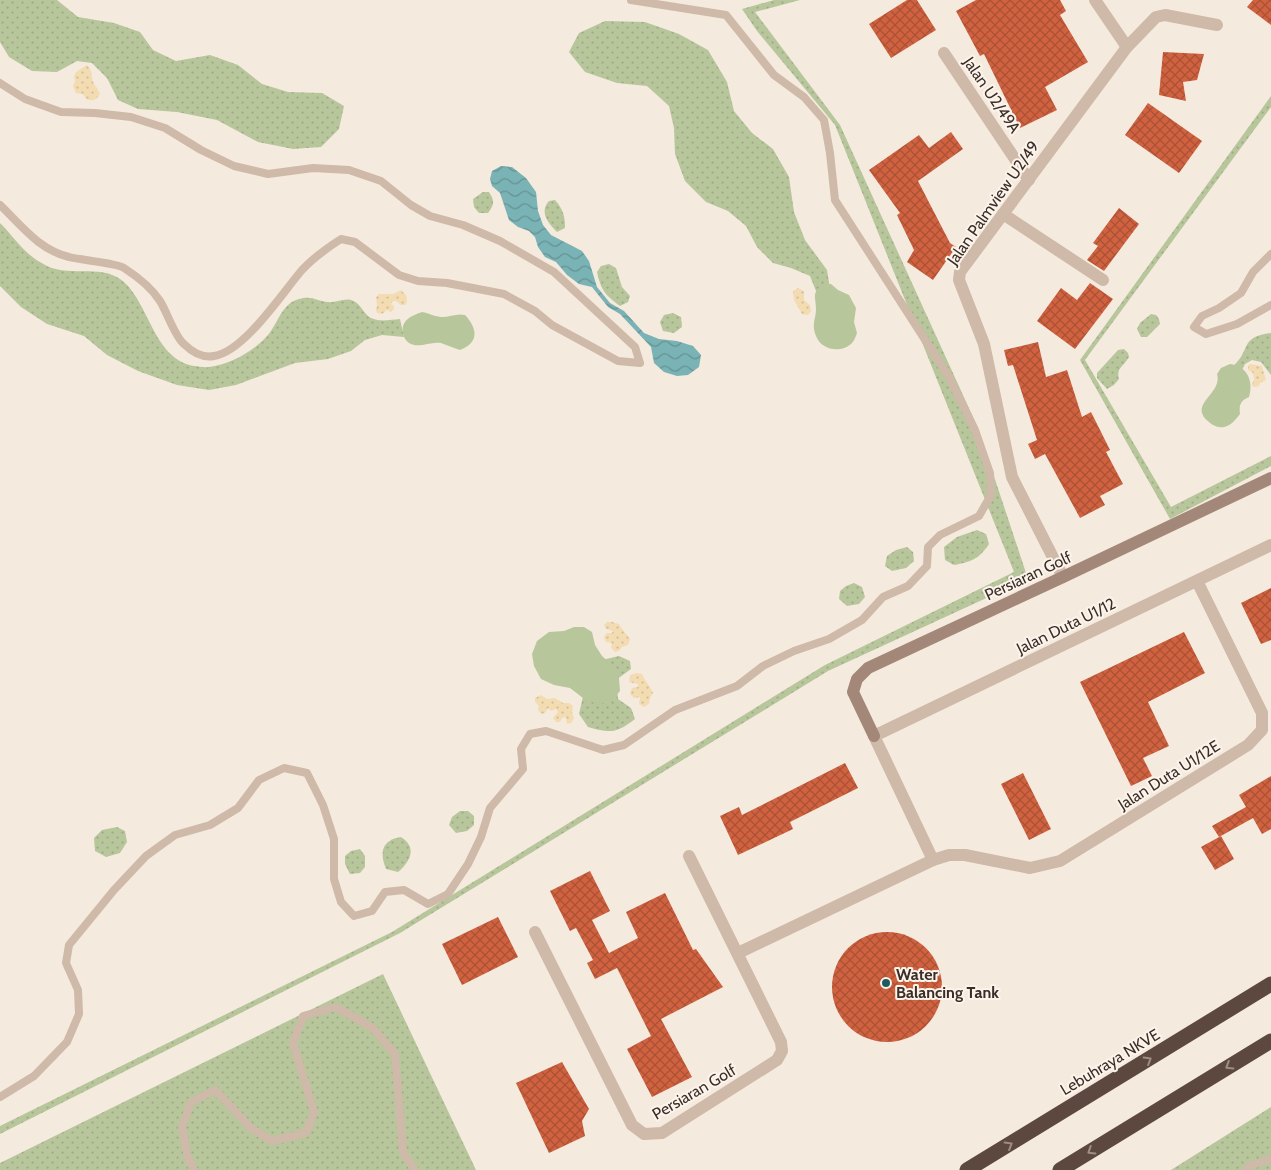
<svg xmlns="http://www.w3.org/2000/svg" width="1271" height="1170" font-family="Cabin,sans-serif">
<defs>
<pattern id="grass-dots" width="8" height="8" patternUnits="userSpaceOnUse" patternTransform="scale(1.25)"><rect width="8" height="8" fill="#b8c69c"/><path d="M2 2h.1M6 6h.1" fill="none" stroke="#9faa86" stroke-width="1.8" stroke-linecap="round"/></pattern>
<pattern id="sand-dots" width="8" height="8" patternUnits="userSpaceOnUse" patternTransform="scale(1.25)"><rect width="8" height="8" fill="#f3dcb2"/><path d="M2 2h.1M6 6h.1" fill="none" stroke="#d1bd99" stroke-width="1.8" stroke-linecap="round"/></pattern>
<pattern id="water-waves" width="16" height="10" patternUnits="userSpaceOnUse" patternTransform="scale(1.25)"><rect width="16" height="10" fill="#7ab3b5"/><path d="M0 5q4-4 8 0t8 0" fill="none" stroke="#659293"/></pattern>
<pattern id="building-cross-hatch" width="8" height="8" patternUnits="userSpaceOnUse" patternTransform="scale(1.25)"><rect width="8" height="8" fill="#d16240"/><path d="M0 0l8 8M0 8l8-8" fill="none" stroke="#ab5136"/></pattern>
</defs>
<rect width="100%" height="100%" fill="#f5eade"/>
<g fill="url(#grass-dots)">
<polygon points="0,0 57,0 78,17 114,23 140,32 153,50 176,61 210,55 238,65 262,84 288,92 322,93 344,106 339,129 321,147 293,149 258,142 217,120 177,112 138,109 118,100 107,78 92,63 77,61 57,72 32,71 9,57 0,42"/>
<polygon points="774,0 800,0 755,12 840,125 978,428 1028,579 828,671 400,933 0,1134 0,1126 392,932 825,665 1014,572 835,125 757,31 742,9"/>
<polygon points="605,21 645,22 679,34 708,50 727,82 734,111 752,133 773,149 789,177 794,212 805,240 827,270 831,295 820,301 810,276 791,268 773,263 757,247 746,226 728,211 706,202 685,181 675,154 674,128 669,106 647,86 617,83 585,72 569,52 579,33"/>
<polygon points="1271,96 1271,107 1085,360 1171,507 1271,456 1271,466 1170,519 1080,360"/>
<path d="M483 192H489C495 201 494 205 488 213H479L474 207 473 199Z"/>
<path d="M555 200C563 209 565 216 565 228L557 232C548 223 539 212 549 201Z"/>
<path d="M0 223C17 240 23 254 47 266 72 278 105 262 126 284 150 308 155 359 194 366 199 366 204 368 209 367 230 365 254 351 268 335 278 323 282 303 299 299 312 295 317 301 328 302 336 303 344 298 351 300 360 303 361 309 367 315 375 323 389 320 400 319L404 337 382 335 365 340 351 351 328 359 295 363 236 385 209 390 177 385 138 371 107 355 84 336 47 324 21 307 0 286Z"/>
<path d="M609 264 616 268 622 287 630 296 628 302 620 306C605 295 601 290 597 272L601 266Z"/>
<polygon points="673,313 681,317 682,327 674,333 663,331 660,322 664,315"/>
<polygon points="1151,314 1156,315 1159,319 1160,324 1147,337 1141,337 1137,329 1140,323"/>
<path d="M1271 333V375L1261 362 1252 360 1245 364 1240 374 1232 367C1252 351 1238 337 1271 333Z"/>
<path d="M1124 349 1128 353 1129 357C1124 366 1116 368 1119 379L1114 385 1107 389 1097 378V373L1118 350Z"/>
<path d="M977 530 986 534 989 544C979 559 971 562 954 565L945 560 944 547 957 537Z"/>
<polygon points="907,547 913,552 914,561 906,568 892,571 885,566 887,556 896,550"/>
<polygon points="854,583 862,587 865,597 859,604 847,606 839,599 840,591 846,586"/>
<path d="M619 656 630 661 631 669 616 680 618 699 631 708 635 719C616 734 610 733 588 727L579 714 584 692 598 661Z"/>
<polygon points="460,811 468,811 474,816 474,825 467,831 456,833 449,825 452,817"/>
<polygon points="117,827 125,831 127,842 120,853 106,857 95,851 94,838 102,830"/>
<path d="M401 837C417 847 411 861 398 872L386 869C379 852 382 840 401 837Z"/>
<polygon points="360,849 365,856 365,867 360,873 350,874 345,864 345,856 351,851"/>
<polygon points="383,974 476,1170 0,1170 0,1163"/>
<polygon points="1271,1107 1271,1170 1171,1170"/>
</g>
<g fill="url(#sand-dots)">
<path d="M87 65C93 71 91 75 93 82 95 86 98 89 100 94 96 100 93 102 86 99L83 94 76 93 73 86 75 81 74 76 76 72Z"/>
<polygon points="798,288 804,291 804,300 810,305 811,311 808,315 802,314 794,300 793,291"/>
<polygon points="401,290 406,295 407,302 405,305 401,305 396,301 393,301 391,304 394,306 394,309 391,312 387,310 382,314 377,313 376,310 377,305 376,297 379,294 393,294"/>
<polygon points="1250,364 1262,366 1266,380 1260,383 1259,386 1254,387 1252,385 1254,379 1253,373 1248,370 1248,366"/>
<path d="M607 622H612L619 624C622 630 626 633 630 639L628 645 622 647 619 651 615 652 611 648 612 643 606 642 604 637 607 633H612L613 631 606 629 604 625Z"/>
<path d="M637 673 642 674C645 681 650 686 653 693L650 698 649 704 644 707 639 704 640 697 634 698 630 694 632 688 638 687V684L629 682 630 675Z"/>
<polygon points="541,695 547,699 555,698 563,703 569,703 573,706 572,713 574,718 571,723 567,724 566,717 562,718 560,722 556,722 553,718 558,712 556,709 551,711 548,708 545,713 541,714 538,710 539,706 535,702 535,698"/>
</g>
<g fill="#b8c69c">
<path d="M823 284H831L838 290 849 295 856 308 854 322 857 333C856 336 854 341 852 343 841 354 821 350 816 336 811 324 816 319 816 309 816 296 811 294 823 284Z"/>
<path d="M422 312C429 313 435 317 442 317 450 317 457 313 465 315 478 329 479 343 460 350 453 348 447 345 441 343 430 341 419 349 409 343 406 341 403 336 403 333 401 320 411 316 422 312Z"/>
<path d="M1230 364C1247 366 1254 381 1249 397 1240 401 1239 405 1240 414 1236 419 1231 426 1224 427 1219 428 1213 426 1209 422 1187 404 1223 394 1217 374L1221 368Z"/>
<polygon points="574,627 584,627 592,632 595,645 602,656 612,665 619,678 620,691 611,702 597,704 583,698 570,688 554,685 541,679 534,666 532,654 537,641 549,632 564,631"/>
</g>
<polygon fill="url(#water-waves)" points="501,166 512,167 526,178 536,192 538,211 543,225 551,235 582,251 589,261 597,287 610,303 624,311 644,333 659,339 677,341 693,346 701,355 699,367 688,375 677,376 664,372 654,363 651,347 620,314 608,307 592,287 579,284 567,275 556,262 545,257 538,247 535,237 529,231 518,227 509,220 500,193 492,186 490,179 492,171"/>
<g fill="url(#building-cross-hatch)">
<polygon points="907,0 917,0 936,30 891,58 869,24"/>
<polygon points="976,0 1060,0 1066,11 1060,15 1088,62 1045,87 1057,110 1020,128 984,54 980,56 956,11"/>
<polygon points="1253,0 1271,0 1271,25 1247,7"/>
<polygon points="1163,52 1204,54 1197,80 1183,82 1186,101 1159,95"/>
<polygon points="1148,103 1202,141 1179,173 1125,135"/>
<polygon points="951,132 963,149 918,181 950,243 956,247 933,280 907,262 914,250 897,215 900,213 869,170 919,135 929,148"/>
<polygon points="1119,208 1139,224 1104,271 1087,260 1098,246 1093,243"/>
<polygon points="1090,283 1113,299 1075,349 1037,321 1061,288 1077,300"/>
<polygon points="1038,342 1046,377 1067,370 1082,417 1091,412 1110,450 1106,452 1123,484 1100,496 1105,505 1080,518 1045,454 1035,459 1028,444 1037,440 1013,365 1008,366 1004,350"/>
<polygon points="1271,588 1271,640 1261,644 1241,603"/>
<polygon points="1184,632 1205,673 1148,702 1169,746 1143,758 1152,776 1131,786 1080,682"/>
<polygon points="845,763 858,788 790,822 793,829 738,855 720,816 739,807 742,815"/>
<polygon points="1023,773 1051,829 1029,840 1001,784"/>
<polygon points="1271,776 1271,829 1262,834 1253,818 1219,837 1212,826 1246,807 1239,795"/>
<polygon points="1221,836 1234,859 1215,870 1201,847"/>
<polygon points="590,871 610,911 592,920 609,953 638,938 626,912 665,893 693,950 696,949 723,987 661,1019 692,1077 652,1097 627,1049 651,1036 617,968 595,979 587,963 593,960 576,928 570,931 550,891"/>
<polygon points="498,917 518,957 462,985 442,944"/>
<circle cx="887" cy="987" r="55"/>
<polygon points="562,1062 589,1109 582,1121 585,1136 549,1153 516,1083"/>
</g>
<g fill="none" stroke-linecap="round" stroke-linejoin="round">
<g stroke="#cfb9a8" stroke-width="8">
<path d="M0 83 25 99 61 112 95 113 131 117 165 128 201 150 234 166 268 174 313 168 349 170 381 181 411 205 430 216 463 225 500 241 554 272 635 347 640 363 618 361 552 325 535 311 504 294 447 283 418 281 399 275 355 242 341 239C327 248 314 257 302 270 283 292 244 352 214 356 203 358 192 352 184 344 175 337 167 312 160 301 151 287 138 277 124 268 118 263 80 260 69 257 39 250 21 225 0 205"/>
<polyline points="1271,254 1253,272 1241,293 1219,308 1202,316 1194,327 1206,334 1237,324 1271,305"/>
<polyline points="0,1097 34,1076 67,1042 79,1014 78,990 66,963 69,945 114,890 146,856 175,835 210,825 238,808 259,780 284,768 307,773 323,805 334,839 334,879 341,902 354,916 372,911 385,892 404,890 428,904 448,894 468,864 481,837 490,808 523,769 521,749 530,734 546,731 603,750 624,745 675,710 737,686 763,666 794,651 829,639 862,620 883,597 908,586 927,566 928,547 940,535 979,516 991,495 990,473 975,430 949,377 835,200 830,153 824,120 804,97 774,75 726,15 631,0"/>
<polyline points="194,1170 188,1158 182,1127 191,1102 215,1090 252,1129 272,1141 306,1133 314,1112 293,1043 303,1016 336,1007 373,1028 395,1054 403,1153 415,1170"/>
<polyline points="1246,1170 1249,1166 1271,1159"/>
</g>
<g stroke="#cfb9a8" stroke-width="12">
<polyline points="1095,0 1127,47"/>
<polyline points="944,53 1029,180"/>
<polyline points="1003,214 1103,280"/>
<polyline points="1063,577 1012,477 984,344 959,280 960,272 1127,47 1156,17 1165,15 1217,25"/>
<polyline points="933,860 874,736 1271,545"/>
<polyline points="535,932 632,1125 644,1134 662,1133 777,1060 782,1051 781,1042 689,856"/>
<polyline points="738,953 933,860 949,855 965,855 1030,868 1060,861 1248,745 1262,730 1262,713 1197,581"/>
</g>
<polyline stroke="#a38879" stroke-width="12" points="874,736 853,692 857,679 868,668 1063,577 1271,478"/>
<g stroke="#5d483f" stroke-width="15">
<polyline points="967,1170 1271,984"/>
<polyline points="1060,1170 1271,1041"/>
</g>
</g>
<defs><path id="oneway-chevron" d="M-2-3.5L2.5 0L-2 3.5" fill="none" stroke-width="1.6" stroke-linecap="round" stroke-linejoin="round" transform="scale(1.25)"/></defs>
<g stroke="#9d8d84">
<use href="#oneway-chevron" transform="translate(1148 1060) rotate(-31)"/>
<use href="#oneway-chevron" transform="translate(1229 1066) rotate(148)"/>
<use href="#oneway-chevron" transform="translate(1009 1145) rotate(-31)"/>
<use href="#oneway-chevron" transform="translate(1091 1151) rotate(148)"/>
</g>
<circle fill="#1a5d61" stroke="#fcf4eb" stroke-width="2" cx="886" cy="983" r="5"/>
<g text-anchor="middle" dominant-baseline="central" stroke-width="4" stroke-linejoin="round" paint-order="stroke">
<g font-size="16" fill="#3b2e29" stroke="#fcf4eb">
<text transform="translate(992 95) rotate(56)">Jalan U2/49A</text>
<text transform="translate(993 203) rotate(-55)">Jalan Palmview U2/49</text>
<text transform="translate(1028 576) rotate(-25)">Persiaran Golf</text>
<text transform="translate(1066 626) rotate(-26)">Jalan Duta U1/12</text>
<text transform="translate(1169 775) rotate(-32)">Jalan Duta U1/12E</text>
<text transform="translate(1110 1062) rotate(-31)">Lebuhraya NKVE</text>
<text transform="translate(694 1092) rotate(-30)">Persiaran Golf</text>
</g>
<g font-size="16" font-weight="bold" fill="#3b2e29" stroke="#fcf4eb" text-anchor="start">
<text x="896" y="974">Water<tspan x="896" dy="18">Balancing Tank</tspan></text>
</g>
</g>
</svg>
